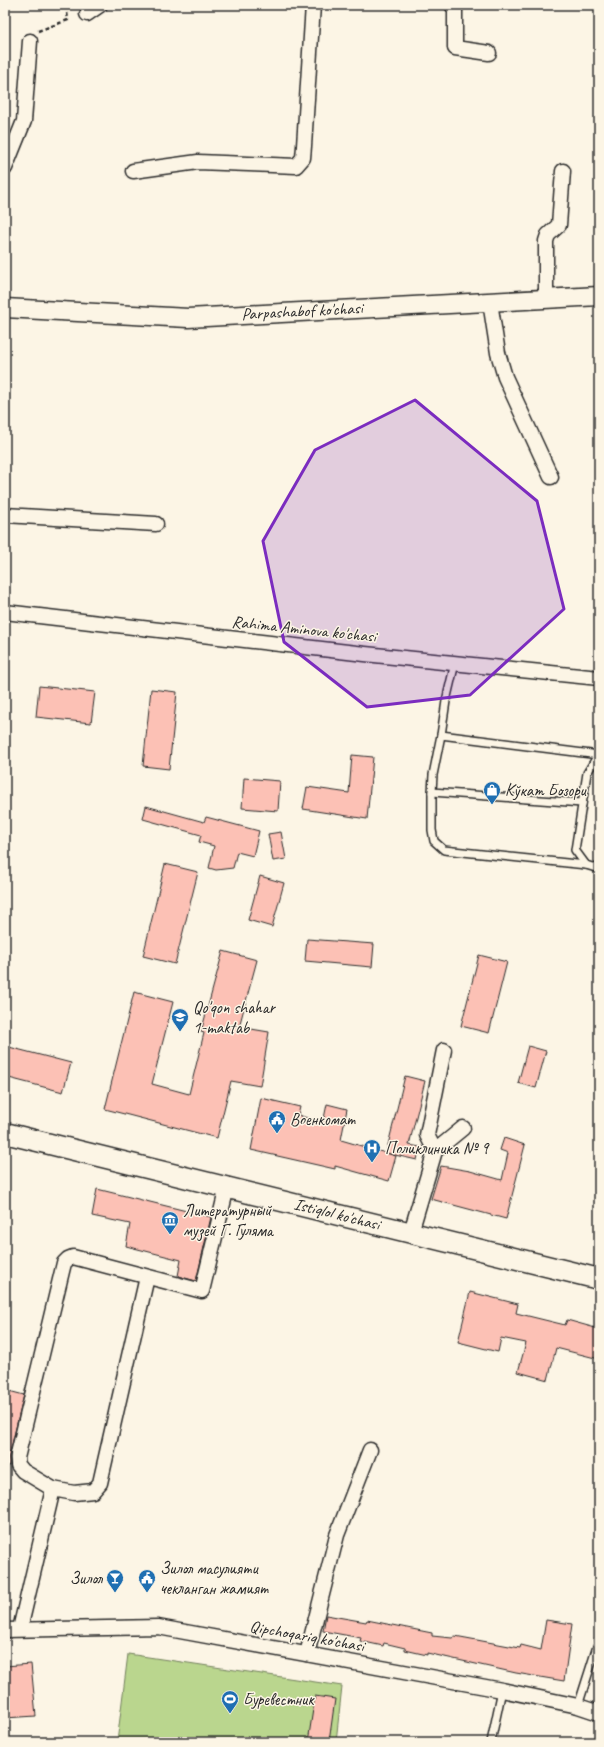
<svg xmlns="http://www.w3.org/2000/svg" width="604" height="1747" font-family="Caveat,sans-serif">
<rect width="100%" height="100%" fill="#fcf5e5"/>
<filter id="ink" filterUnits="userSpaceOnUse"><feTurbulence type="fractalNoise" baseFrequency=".025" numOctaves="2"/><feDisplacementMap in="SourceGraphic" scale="8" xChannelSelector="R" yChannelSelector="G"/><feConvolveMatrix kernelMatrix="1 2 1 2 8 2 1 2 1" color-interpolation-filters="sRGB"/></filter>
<g filter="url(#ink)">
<polygon fill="#bad68e" stroke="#72805c" points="128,1654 342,1686 336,1742 117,1742"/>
<g fill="#fcc1b5" stroke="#2b2b2b">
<polygon points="39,686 95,692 91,723 36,717"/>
<polygon points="151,689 177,692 169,769 143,766"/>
<polygon points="352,755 373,757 367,819 303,809 307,787 349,793"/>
<polygon points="244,778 280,781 278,811 242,808"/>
<polygon points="146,806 204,822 206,817 259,831 253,856 237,852 233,868 216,870 209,868 214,846 199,842 201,835 143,819"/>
<polygon points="281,832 286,859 273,861 268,834"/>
<polygon points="165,864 198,872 175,964 143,956"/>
<polygon points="260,876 284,883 272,927 248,920"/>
<polygon points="307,939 374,944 372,967 305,961"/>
<polygon points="223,951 257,960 239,1027 269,1032 260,1086 231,1081 217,1138 105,1109 134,992 173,1002 152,1084 189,1094 204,1033 201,1032"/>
<polygon points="479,955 507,962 489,1033 461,1026"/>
<polygon points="5,1046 71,1063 63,1092 5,1077"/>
<polygon points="528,1046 546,1051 536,1088 518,1083"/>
<polygon points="405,1076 425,1081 409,1145 420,1147 417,1160 386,1153"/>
<polygon points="261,1098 300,1107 298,1115 323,1123 327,1104 347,1109 341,1140 396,1156 389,1181 335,1166 335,1169 251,1150"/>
<polygon points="504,1138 525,1145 506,1219 431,1199 441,1166 470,1171 502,1180 508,1153 500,1150"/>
<polygon points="97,1189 211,1217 196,1281 178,1276 181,1260 126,1246 130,1224 92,1216"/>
<polygon points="470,1292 518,1304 516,1313 565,1325 567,1320 599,1329 599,1359 556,1348 548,1380 518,1372 526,1343 501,1338 498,1352 458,1342"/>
<polygon points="5,1390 24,1395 9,1456 9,1466 5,1465"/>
<polygon points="326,1615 366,1622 367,1620 432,1633 432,1636 452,1638 455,1636 520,1648 521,1645 541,1650 546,1620 572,1624 564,1681 516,1673 427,1653 427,1655 405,1650 405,1648 384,1643 383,1646 360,1641 361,1638 323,1631"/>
<polygon points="31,1664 36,1716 5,1718 5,1666"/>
<polygon points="315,1696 335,1699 329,1742 308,1742"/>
</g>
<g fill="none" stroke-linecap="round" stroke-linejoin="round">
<g stroke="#2b2b2b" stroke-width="10">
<g id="service">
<polyline points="455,663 446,701 441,735 599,755"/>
<polyline points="441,735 433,775 432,792 582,803"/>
<polyline points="599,758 595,760 587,773 575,850 586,865 599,869"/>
<polyline points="432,792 432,830 434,841 444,850 586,865"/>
<polyline points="578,1706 599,1640"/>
<polyline points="491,1742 502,1690"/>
</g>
</g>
<g stroke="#2b2b2b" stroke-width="17">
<g id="minor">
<polyline points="452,5 455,10 455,48 489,53"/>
<polyline points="87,14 100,5"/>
<polyline points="5,168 24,121 30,41"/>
<polyline points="133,171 198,162 296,166 303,158 304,146 313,5"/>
<polyline points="546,299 546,241 548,235 559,225 563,171"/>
<polyline points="490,302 498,353 505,377 551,477"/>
<polyline points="5,515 156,524"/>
<polyline points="5,612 365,654 599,678"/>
<polyline points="435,1151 427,1135 444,1050"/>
<polyline points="411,1232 435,1151 463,1128"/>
<polyline points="147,1277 100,1483 93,1491 74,1493 53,1489 23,1471 18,1465 17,1458 64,1263 68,1259 73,1257 202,1291 227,1187"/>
<polyline points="20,1629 53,1489"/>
<polyline points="5,1630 158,1627 502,1690 578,1706 599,1713"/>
<polyline points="307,1654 337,1535 370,1450"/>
</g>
</g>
<g stroke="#2b2b2b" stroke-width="21">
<polyline id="tertiary" points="5,308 188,318 599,296"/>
</g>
<g stroke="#2b2b2b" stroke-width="23">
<polyline id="secondary" points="5,1133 599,1279"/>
</g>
<polyline stroke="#2b2b2b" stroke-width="2.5" stroke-dasharray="4 3" stroke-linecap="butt" points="38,31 68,20 66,5"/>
<use href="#service" stroke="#fcf5e5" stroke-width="7"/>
<use href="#minor" stroke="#fcf5e5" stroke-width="14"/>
<use href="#tertiary" stroke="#fcf5e5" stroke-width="18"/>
<use href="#secondary" stroke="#fcf5e5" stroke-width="20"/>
</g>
</g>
<path fill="#7b2cbf" fill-opacity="0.2" stroke="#7b2cbf" stroke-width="3" stroke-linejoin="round" d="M415 400 537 501 564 609 470 695 367 707 284 642 263 541 315 450Z"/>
<defs>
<g id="shop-pin" transform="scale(0.9)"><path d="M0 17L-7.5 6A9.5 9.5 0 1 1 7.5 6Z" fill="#1f6fb2" stroke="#fcf5e5"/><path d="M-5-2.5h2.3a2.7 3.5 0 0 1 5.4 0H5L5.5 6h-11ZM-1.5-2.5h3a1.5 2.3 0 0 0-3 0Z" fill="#fff"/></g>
<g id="school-pin" transform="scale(0.9)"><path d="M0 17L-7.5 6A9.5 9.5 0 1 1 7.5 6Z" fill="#1f6fb2" stroke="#fcf5e5"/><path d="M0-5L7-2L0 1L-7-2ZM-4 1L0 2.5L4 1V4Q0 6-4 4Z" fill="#fff"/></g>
<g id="civic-pin" transform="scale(0.9)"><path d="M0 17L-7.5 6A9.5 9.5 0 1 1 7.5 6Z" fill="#1f6fb2" stroke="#fcf5e5"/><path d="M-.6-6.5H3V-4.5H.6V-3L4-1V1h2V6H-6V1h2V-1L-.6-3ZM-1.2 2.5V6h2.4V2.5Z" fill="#fff"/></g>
<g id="hospital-pin" transform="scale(0.9)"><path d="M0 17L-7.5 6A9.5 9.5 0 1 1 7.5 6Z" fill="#1f6fb2" stroke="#fcf5e5"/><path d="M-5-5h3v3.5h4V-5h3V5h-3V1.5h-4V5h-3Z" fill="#fff"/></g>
<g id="museum-pin" transform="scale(0.9)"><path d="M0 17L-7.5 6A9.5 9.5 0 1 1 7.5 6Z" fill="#1f6fb2" stroke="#fcf5e5"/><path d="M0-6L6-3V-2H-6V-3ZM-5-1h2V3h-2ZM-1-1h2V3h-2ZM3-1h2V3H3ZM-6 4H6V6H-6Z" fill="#fff"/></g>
<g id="bar-pin" transform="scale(0.9)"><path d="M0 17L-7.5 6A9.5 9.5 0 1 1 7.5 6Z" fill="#1f6fb2" stroke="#fcf5e5"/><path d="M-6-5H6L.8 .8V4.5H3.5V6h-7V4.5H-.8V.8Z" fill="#fff"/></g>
<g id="stadium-pin" transform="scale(0.9)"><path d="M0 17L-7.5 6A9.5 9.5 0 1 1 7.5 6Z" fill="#1f6fb2" stroke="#fcf5e5"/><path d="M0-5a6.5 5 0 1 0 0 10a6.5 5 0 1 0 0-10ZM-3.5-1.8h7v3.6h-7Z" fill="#fff"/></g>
</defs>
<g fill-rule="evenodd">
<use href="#shop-pin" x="492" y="790"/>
<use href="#school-pin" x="180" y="1017"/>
<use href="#civic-pin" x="277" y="1119"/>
<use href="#hospital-pin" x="372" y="1148"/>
<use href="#museum-pin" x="170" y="1220"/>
<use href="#bar-pin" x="115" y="1578"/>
<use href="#civic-pin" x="147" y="1578"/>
<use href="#stadium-pin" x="230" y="1699"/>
</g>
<g text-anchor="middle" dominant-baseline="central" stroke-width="3" stroke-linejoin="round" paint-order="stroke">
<g font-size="17" fill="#2b2b2b" stroke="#fcf5e5">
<text transform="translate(302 311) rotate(-3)">Parpashabof ko'chasi</text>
<text transform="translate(304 629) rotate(6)">Rahima Aminova ko'chasi</text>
<text transform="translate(337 1214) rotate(14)">Istiqlol ko'chasi</text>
<text transform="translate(307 1636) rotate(10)">Qipchoqariq ko'chasi</text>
</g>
<g font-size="17" fill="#2b2b2b" stroke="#fcf5e5" text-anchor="start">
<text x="505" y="790">Кўкат Бозори</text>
<text x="193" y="1007">Qo'qon shahar<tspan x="193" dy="20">1-maktab</tspan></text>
<text x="290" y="1119">Военкомат</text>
<text x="385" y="1148">Поликлиника № 9</text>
<text x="183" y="1210">Литературный<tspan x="183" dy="20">музей Г. Гуляма</tspan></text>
<text x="160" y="1568">Зилол масулияти<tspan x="160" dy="20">чекланган жамият</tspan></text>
<text x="102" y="1578" text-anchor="end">Зилол</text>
<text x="243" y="1699">Буревестник</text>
</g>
</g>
<rect width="604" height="1747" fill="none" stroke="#fcf5e5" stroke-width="20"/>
<rect x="10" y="10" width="584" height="1727" fill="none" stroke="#2b2b2b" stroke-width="1.5" filter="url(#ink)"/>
</svg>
